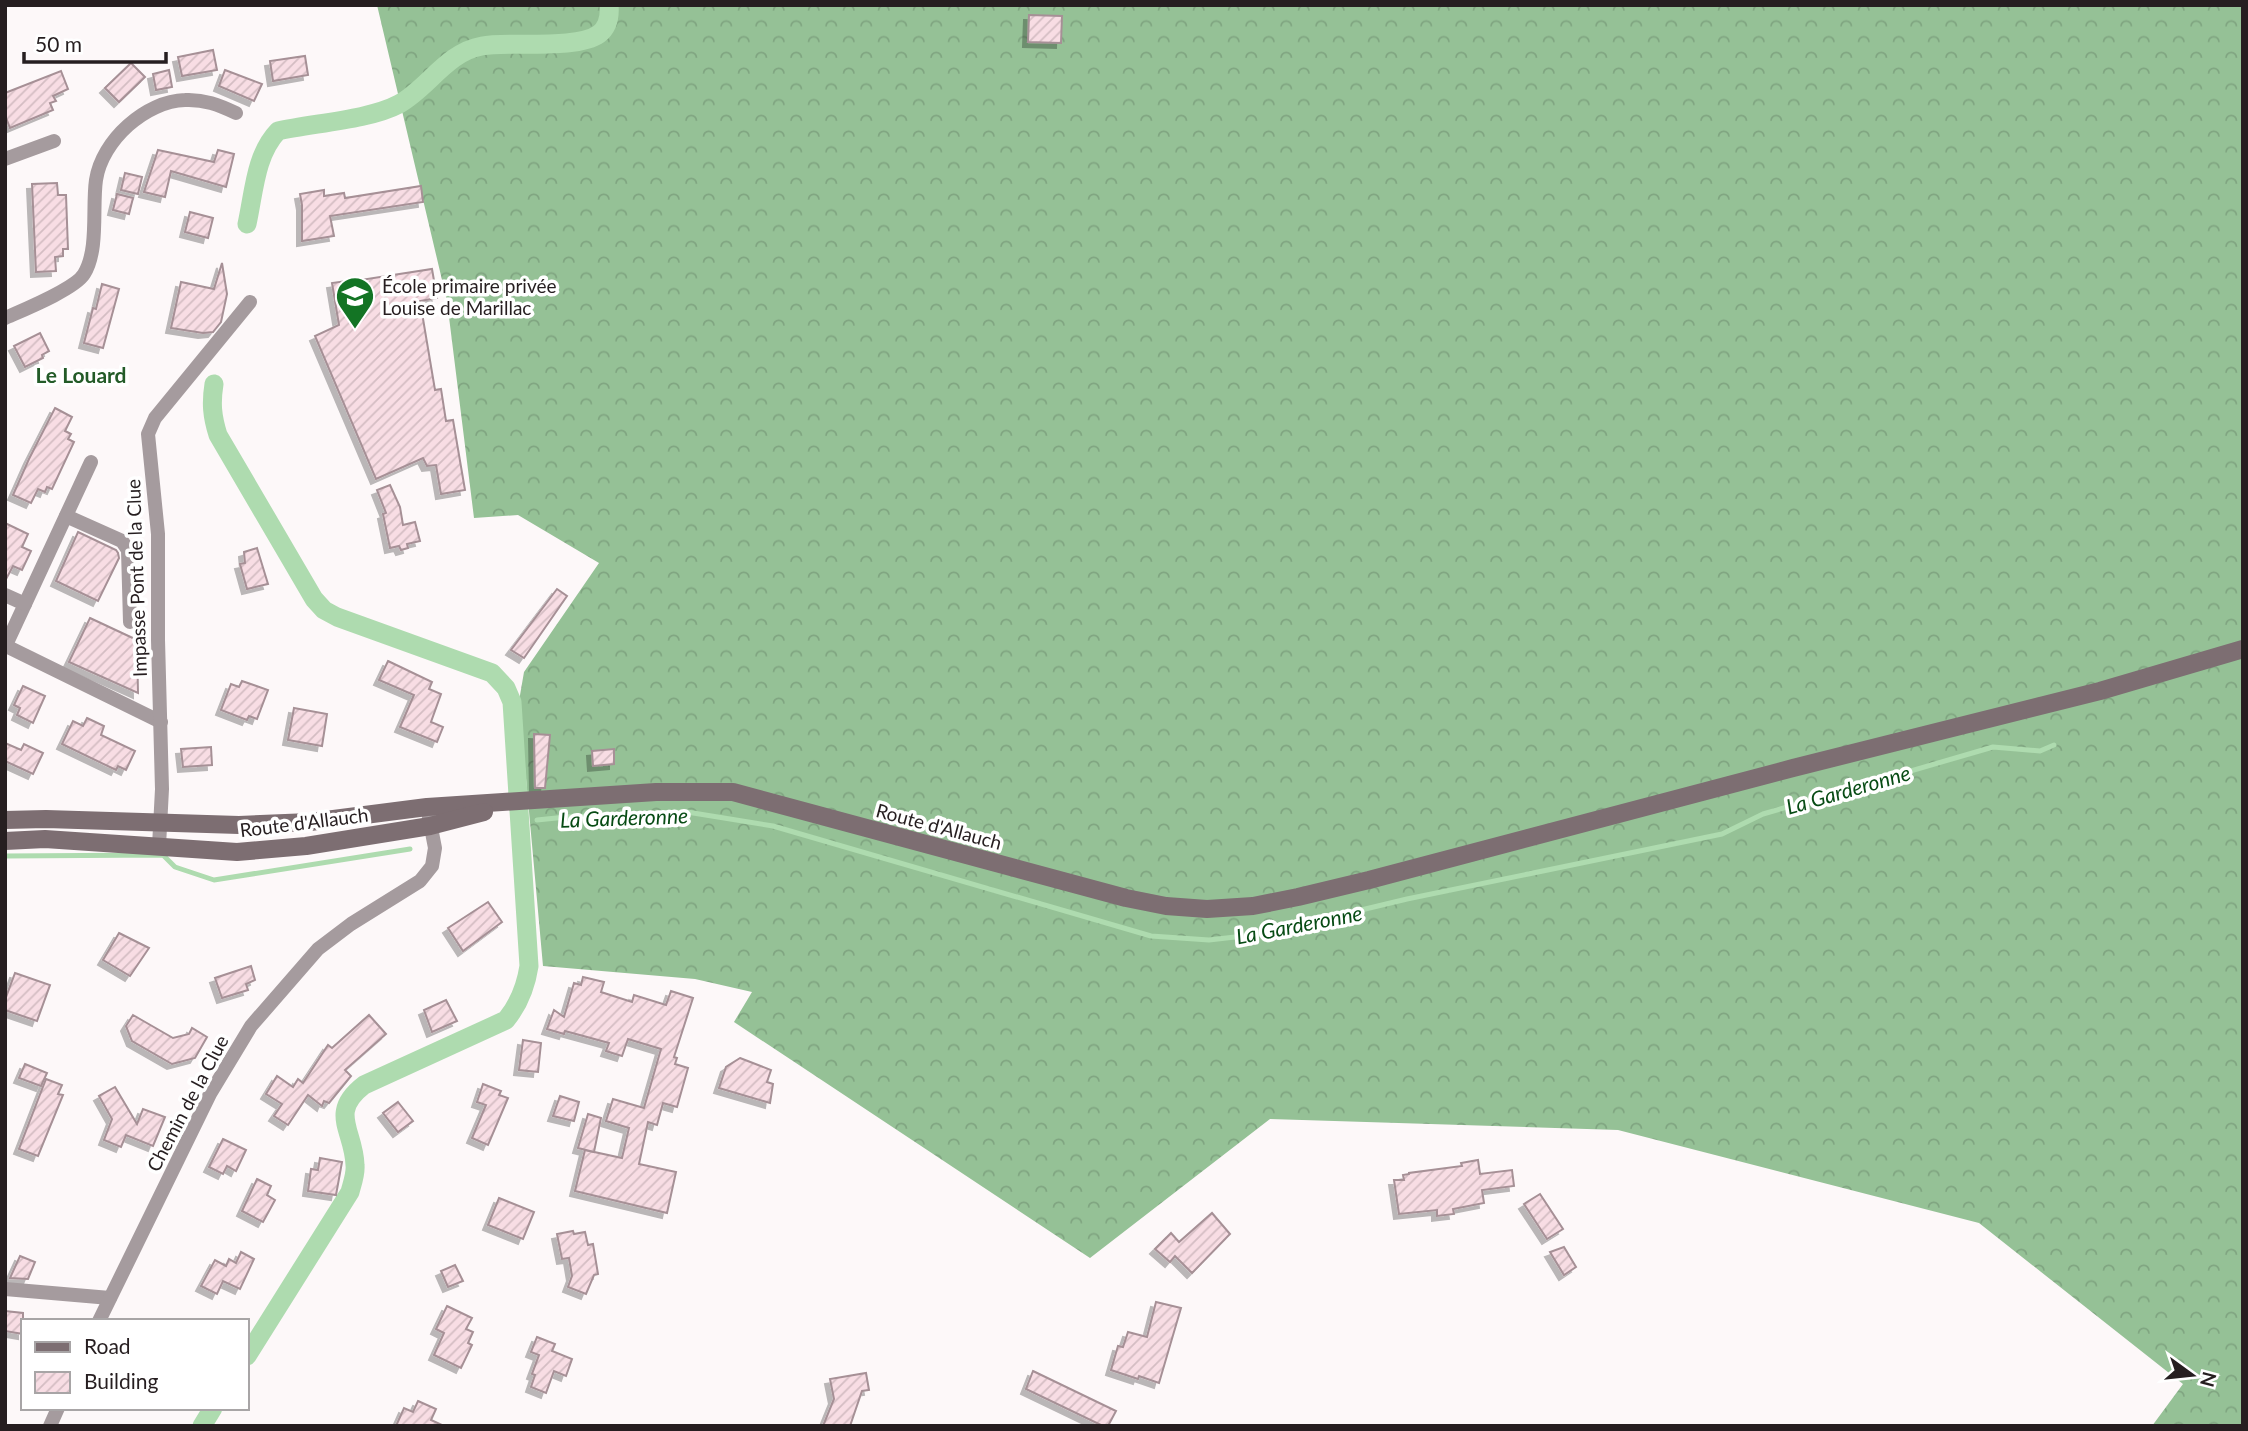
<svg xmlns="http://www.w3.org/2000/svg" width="2248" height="1431" font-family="Lato,sans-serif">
<defs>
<pattern id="forest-crowns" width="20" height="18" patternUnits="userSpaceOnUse" patternTransform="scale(1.75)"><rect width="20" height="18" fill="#95c196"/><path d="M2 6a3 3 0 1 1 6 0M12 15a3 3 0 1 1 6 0" fill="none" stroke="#80a581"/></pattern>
<pattern id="building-hatch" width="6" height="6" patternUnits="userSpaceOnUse" patternTransform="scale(1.75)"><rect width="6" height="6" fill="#f8dde4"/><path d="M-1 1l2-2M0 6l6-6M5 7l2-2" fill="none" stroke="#d4bdc3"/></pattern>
<filter id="shadow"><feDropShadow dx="-5" dy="5" stdDeviation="0" flood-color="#0004"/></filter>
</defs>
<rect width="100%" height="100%" fill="#fdf8f9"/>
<polygon fill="url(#forest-crowns)" points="377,5 2243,5 2243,1426 2152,1426 2183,1384 1979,1223 1618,1130 1270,1119 1090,1258 734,1022 752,992 695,979 543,966 519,701 524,672 599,563 518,515 474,518 447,301"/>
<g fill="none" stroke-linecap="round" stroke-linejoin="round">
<g stroke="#aedbaf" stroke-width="5">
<polyline points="537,820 566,817 687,812 773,826 1151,936 1209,940 1261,934 1407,899 1722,834 1763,814 1993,747 2040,751 2054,745"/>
<polyline points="5,856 163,855 175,867 214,880 410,849"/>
</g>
<g stroke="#aedbaf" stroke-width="19">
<path d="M247 224C254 193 255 155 278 131 313 123 369 120 399 104 428 88 447 52 482 46 510 41 577 50 599 34 608 27 610 16 609 5"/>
<path d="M214 384C211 403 212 416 218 435L314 599 324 610 337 617 492 673 506 688 512 702 529 966C526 986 519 1004 506 1020L364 1085C328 1113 354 1130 355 1165 356 1174 352 1184 350 1192L247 1356"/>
<polyline points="202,1426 213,1408"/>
</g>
</g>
<g fill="url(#building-hatch)" stroke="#a69096" stroke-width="2" filter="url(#shadow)">
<polygon points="1029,15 1062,16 1061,43 1028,42"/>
<polygon points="213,50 217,70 182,76 178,57"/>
<polygon points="305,56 308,75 273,81 270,61"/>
<polygon points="131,63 145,77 119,102 105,88"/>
<polygon points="169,70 172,87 156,90 153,74"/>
<polygon points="225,70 262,84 254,101 219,86"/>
<polygon points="61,71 68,89 53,96 56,101 50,103 53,110 10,128 5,115 5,93"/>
<polygon points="158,150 214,162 218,150 234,154 226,187 171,171 165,197 144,192"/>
<polygon points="125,173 142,177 138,194 121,190"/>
<polygon points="57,183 58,195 66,195 68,249 63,249 63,256 55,257 56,271 36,272 32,184"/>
<polygon points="421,186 423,202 330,216 334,236 302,241 302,205 300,194 324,190 324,196 344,193 345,198"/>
<polygon points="117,194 133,198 129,214 113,210"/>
<polygon points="190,212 213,218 208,238 185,232"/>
<polygon points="222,263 227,294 221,322 213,332 203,333 171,328 181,282 214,289"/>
<polygon points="432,269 437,298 420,301 435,390 441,389 446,421 453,420 465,490 441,494 436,465 427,466 423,458 376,479 315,336 339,325 332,283 360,279 361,280"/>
<polygon points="102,284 119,289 103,348 84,343 93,308 96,309"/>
<polygon points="40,333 49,351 42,355 43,358 25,367 14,346"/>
<polygon points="55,408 72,417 65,431 71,434 68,439 74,442 52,489 47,487 45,492 38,489 31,503 13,495 29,459"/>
<polygon points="390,485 400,507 403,525 415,522 420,541 407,544 408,548 401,550 399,546 390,548 383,514 386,513 377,490"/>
<polygon points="5,523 28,534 22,547 31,551 22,570 13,566 5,581"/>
<polygon points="78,532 116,550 118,553 119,558 98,601 56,581"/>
<polygon points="257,548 268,584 247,589 240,564 245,563 244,552"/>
<polygon points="557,589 567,596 524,658 511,650"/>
<polygon points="90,618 137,640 138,693 69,662"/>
<polygon points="388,661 432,682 429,689 441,694 431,722 443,727 437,742 400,727 414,695 379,680"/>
<polygon points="242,681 268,690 257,719 249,716 247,720 221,710 231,684 239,687"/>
<polygon points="23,686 45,696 33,723 17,715 20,708 14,705"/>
<polygon points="294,708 327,714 322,746 288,740"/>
<polygon points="87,718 104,726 101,735 135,751 126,770 118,766 116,770 62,744 73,721 83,726"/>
<polygon points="534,734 550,735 545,788 535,788"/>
<polygon points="5,743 21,750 24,744 43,753 33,774 5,761"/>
<polygon points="211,747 212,765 183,767 181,749"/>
<polygon points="614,749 614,764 593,766 592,751"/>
<polygon points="488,902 502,922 463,951 448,928"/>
<polygon points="119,933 149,948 130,976 103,960"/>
<polygon points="251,966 255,980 246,984 248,990 222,998 215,978"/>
<polygon points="15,973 50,985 37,1021 5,1010 5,1000"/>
<polygon points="583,977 604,982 601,992 632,1002 634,995 666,1005 671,991 693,998 674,1057 677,1058 675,1064 688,1068 677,1107 663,1103 657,1125 648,1122 639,1164 676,1172 667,1213 575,1191 585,1150 622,1158 629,1128 606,1121 613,1099 644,1108 661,1049 628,1039 622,1056 606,1051 609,1043 565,1031 564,1034 547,1029 554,1010 564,1017 574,983 581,985"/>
<polygon points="446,1000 457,1021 432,1032 424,1010"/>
<polygon points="133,1015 173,1038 189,1034 192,1028 207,1037 195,1058 172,1064 132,1041 126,1026"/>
<polygon points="369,1015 386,1034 345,1070 351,1076 329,1103 324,1101 322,1106 308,1095 288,1125 274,1116 282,1104 266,1094 277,1076 293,1087 298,1079 303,1083 328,1045 332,1048"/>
<polygon points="523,1040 541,1043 538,1072 519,1070"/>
<polygon points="740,1058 771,1070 767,1082 773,1084 770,1103 719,1088 726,1067"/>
<polygon points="25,1064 47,1073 41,1086 19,1078"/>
<polygon points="46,1079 62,1085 58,1094 63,1095 38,1156 19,1149"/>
<polygon points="483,1084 501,1091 499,1095 508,1098 488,1145 472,1138 486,1105 477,1102"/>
<polygon points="115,1087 137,1124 143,1109 165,1117 153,1146 126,1135 121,1147 104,1140 112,1119 99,1096"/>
<polygon points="560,1096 579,1102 574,1121 553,1116"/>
<polygon points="398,1102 413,1121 398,1132 383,1113"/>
<polygon points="588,1114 601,1118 594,1152 578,1148"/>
<polygon points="223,1139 246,1150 236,1171 227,1166 223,1174 209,1167"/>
<polygon points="320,1158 342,1162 336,1195 308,1191 311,1169 318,1170"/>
<polygon points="1478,1160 1480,1174 1512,1170 1514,1186 1482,1190 1484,1203 1453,1209 1454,1214 1437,1216 1437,1210 1399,1214 1394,1180 1404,1180 1403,1175 1409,1174 1409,1173 1462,1166 1461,1163"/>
<polygon points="257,1179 271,1186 267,1195 275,1200 263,1222 242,1211"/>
<polygon points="1540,1194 1563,1229 1547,1239 1524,1204"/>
<polygon points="499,1198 534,1212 523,1239 488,1225"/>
<polygon points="1212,1213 1230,1234 1192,1273 1175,1256 1170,1262 1155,1249 1171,1233 1179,1242"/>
<polygon points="573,1231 574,1234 585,1232 588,1245 593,1244 598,1274 594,1275 586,1294 568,1287 572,1276 569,1258 562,1259 557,1234"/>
<polygon points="1564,1247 1576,1267 1564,1275 1550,1252"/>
<polygon points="241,1252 254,1259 240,1289 223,1281 217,1294 201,1286 215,1260 226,1266 229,1259 236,1263"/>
<polygon points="20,1256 35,1262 28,1279 10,1278"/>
<polygon points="455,1265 463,1281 448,1287 441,1271"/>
<polygon points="1156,1302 1181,1308 1159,1383 1139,1376 1138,1379 1111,1370 1118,1346 1123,1347 1128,1332 1147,1337"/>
<polygon points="447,1306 472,1318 466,1329 473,1332 468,1343 472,1345 461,1368 434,1355 444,1333 436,1329"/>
<polygon points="5,1311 23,1313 23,1334 5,1331"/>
<polygon points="537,1337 555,1344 552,1351 572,1359 566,1376 554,1371 546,1393 531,1387 535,1375 532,1374 539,1355 531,1352"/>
<polygon points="1033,1371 1116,1411 1108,1426 1103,1426 1026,1389"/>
<polygon points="866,1373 869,1390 862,1391 850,1426 823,1426 834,1399 830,1379"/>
<polygon points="418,1401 436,1409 431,1420 444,1426 396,1426 404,1408 413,1412"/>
</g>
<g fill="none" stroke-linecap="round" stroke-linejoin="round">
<g stroke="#a59b9e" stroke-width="14">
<polyline points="5,159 54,141"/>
<path d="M5 318C23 310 75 289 84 274 99 250 92 207 96 180 102 140 146 101 185 100 204 99 219 105 236 113"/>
<polyline points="66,516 122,541 128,550 130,622"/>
<polyline points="5,595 25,604 5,647"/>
<polyline points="25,604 91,462"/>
<polyline points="6,646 161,722"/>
<polyline points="159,846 162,789 158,640 158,534 148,434 155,418 250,302"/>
<polyline points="5,1289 110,1298"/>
<polyline points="99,1321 210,1094 251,1026 318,949 351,924 420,881 432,866 435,848 427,807"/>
<polyline points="50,1426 58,1408"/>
</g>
<g stroke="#7d6e72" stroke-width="18">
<polyline points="5,820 46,819 239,825 310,822 427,807 656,792 733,792 1126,898 1166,906 1207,909 1253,906 1298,897 1369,880 1793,768 2100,691 2243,649"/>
<polyline points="5,841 45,839 237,852 306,846 430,826 484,812"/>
</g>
</g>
<defs>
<g id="school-pin" transform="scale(2.0125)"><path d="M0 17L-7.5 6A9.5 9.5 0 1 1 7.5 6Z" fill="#137424" stroke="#fff"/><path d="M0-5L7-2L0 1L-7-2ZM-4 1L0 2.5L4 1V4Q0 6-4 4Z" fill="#fff"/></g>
</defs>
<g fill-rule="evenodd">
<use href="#school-pin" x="355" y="296"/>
</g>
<g text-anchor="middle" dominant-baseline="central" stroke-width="7" stroke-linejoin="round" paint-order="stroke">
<g font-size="19" fill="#261e20" stroke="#fff" text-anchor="start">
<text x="382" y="285">École primaire privée<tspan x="382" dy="22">Louise de Marillac</tspan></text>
</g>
<g font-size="19" fill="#261e20" stroke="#fff">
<text transform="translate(136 578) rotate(-92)">Impasse Pont de la Clue</text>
<text transform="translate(304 822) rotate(-7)">Route d'Allauch</text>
<text transform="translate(939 826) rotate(15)">Route d'Allauch</text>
<text transform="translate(187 1103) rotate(-62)">Chemin de la Clue</text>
</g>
<g font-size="21" font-weight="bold" fill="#235b28" stroke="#fff">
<text x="81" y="374">Le Louard</text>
</g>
<g font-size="21" font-style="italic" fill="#074b14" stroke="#fff">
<text transform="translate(1848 789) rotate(-16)">La Garderonne</text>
<text transform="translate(624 817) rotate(-2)">La Garderonne</text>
<text transform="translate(1299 924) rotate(-11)">La Garderonne</text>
</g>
</g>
<rect width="2248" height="1431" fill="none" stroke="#261e20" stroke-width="14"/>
<rect x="21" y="1319" width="228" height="91" fill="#ffffff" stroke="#a8a5a6" stroke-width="2"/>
<rect x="35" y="1342" width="35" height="10" fill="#7d6e72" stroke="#a8a5a6" stroke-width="2"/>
<text x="84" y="1354" font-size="21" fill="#261e20">Road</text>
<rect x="35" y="1372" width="35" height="21" fill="url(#building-hatch)" stroke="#a8a5a6" stroke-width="2"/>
<text x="84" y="1389" font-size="21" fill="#261e20">Building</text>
<g transform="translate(2192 1375) rotate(105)" stroke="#ffffff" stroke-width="5" paint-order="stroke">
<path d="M0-5L12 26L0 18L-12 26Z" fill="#261e20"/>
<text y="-10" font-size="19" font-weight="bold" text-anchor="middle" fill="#261e20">N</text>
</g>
<path d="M24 52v10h142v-10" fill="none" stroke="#261e20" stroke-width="3.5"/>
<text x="35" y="52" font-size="21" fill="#261e20" stroke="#ffffff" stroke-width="5" paint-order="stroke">50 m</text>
</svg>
